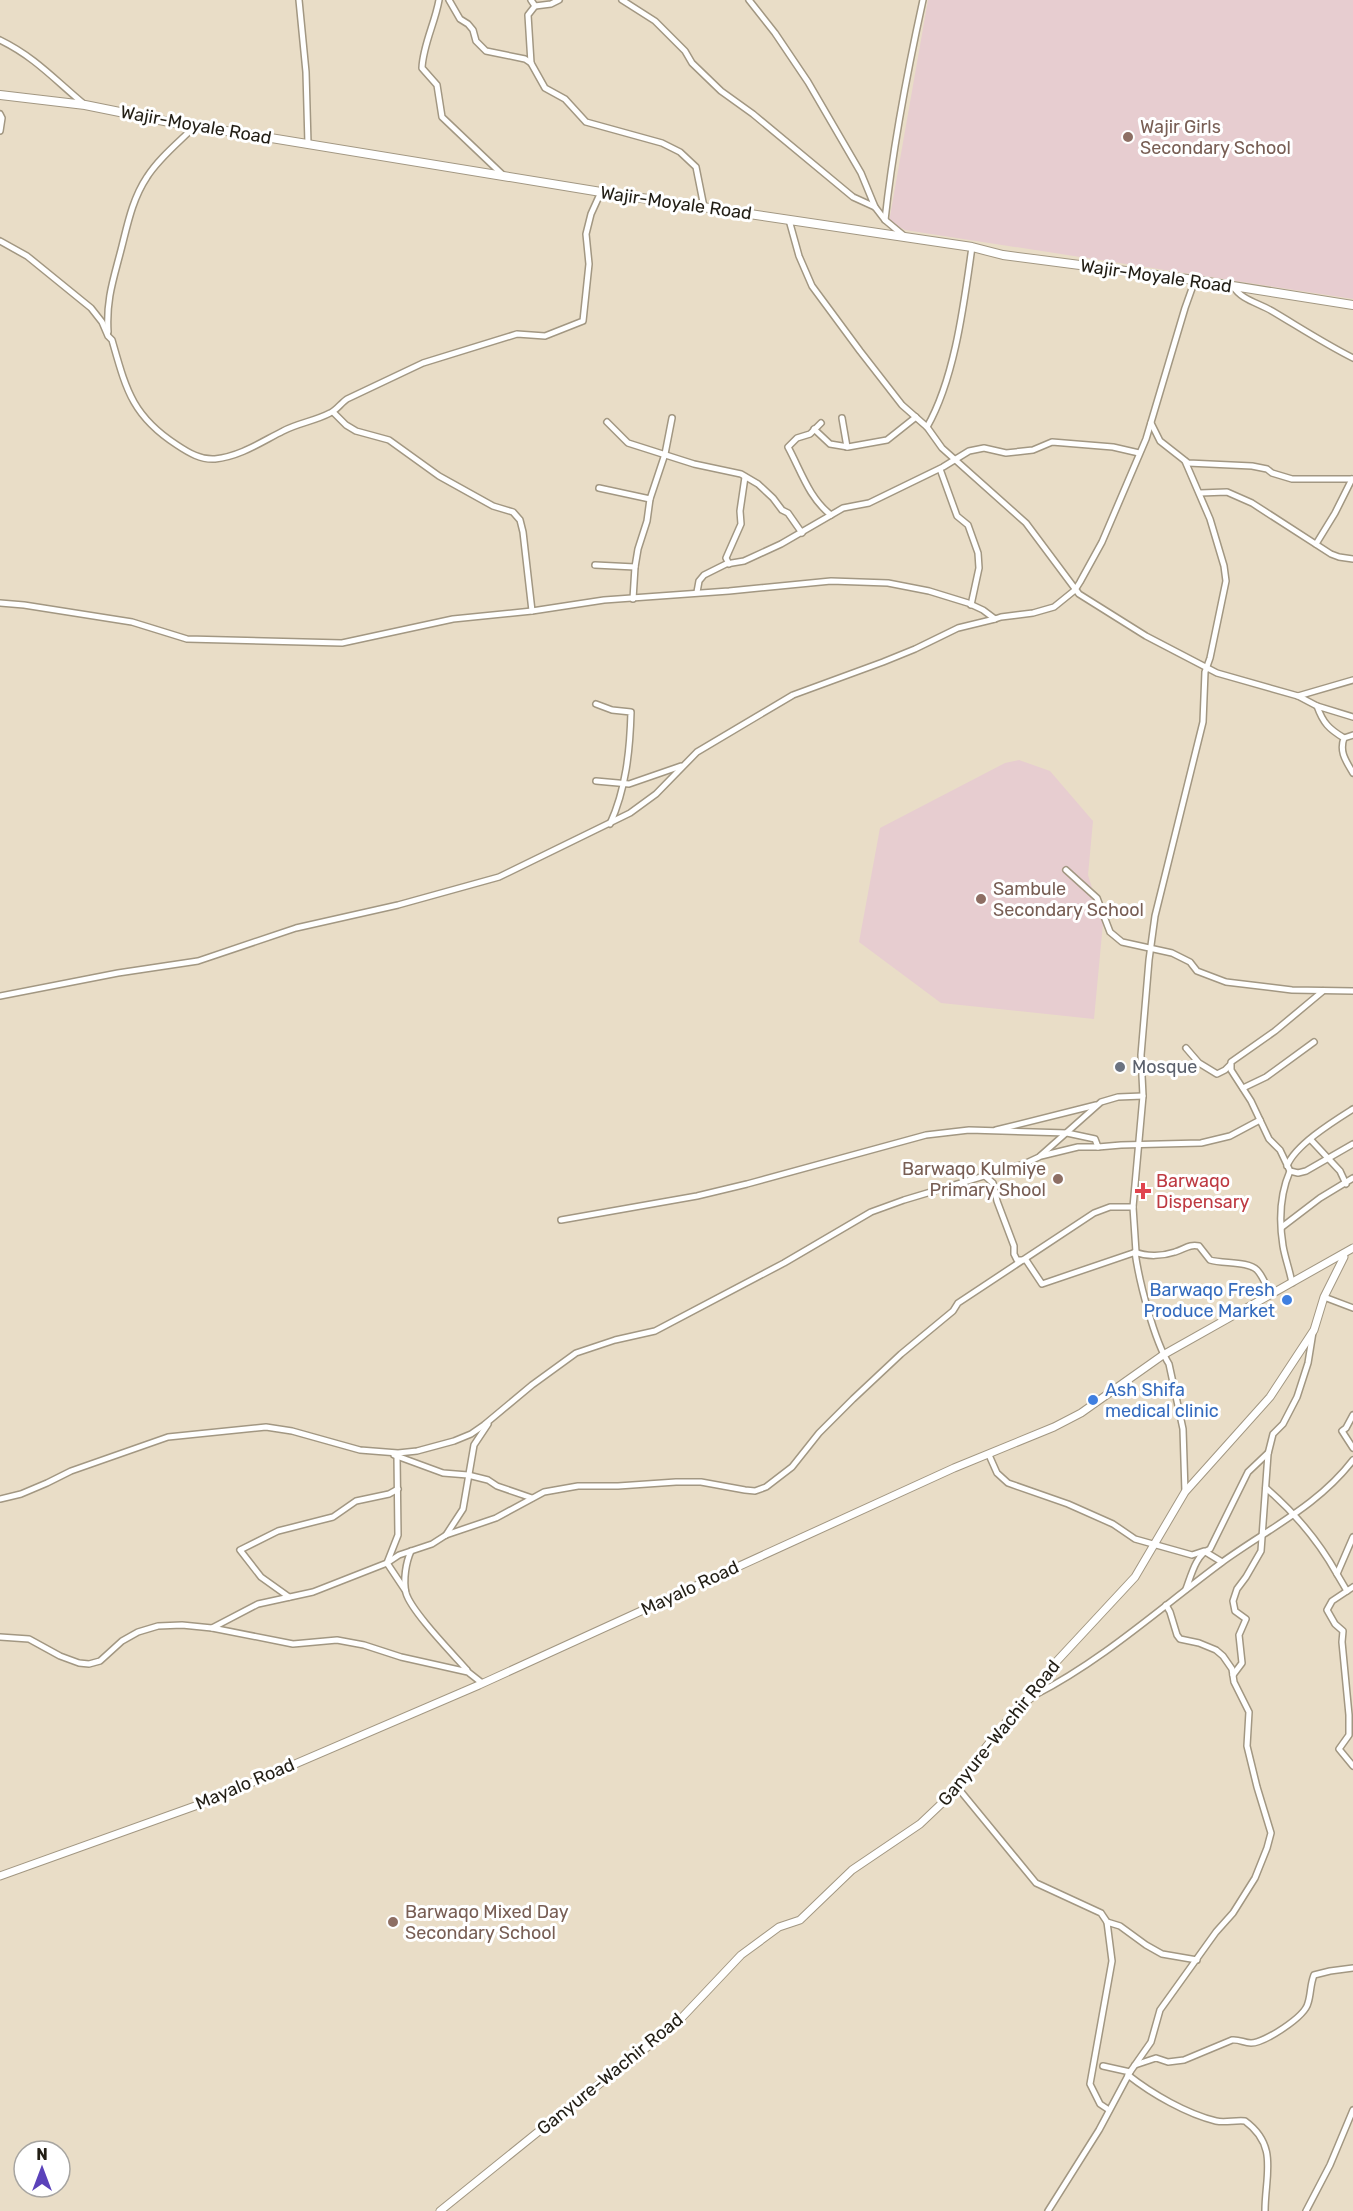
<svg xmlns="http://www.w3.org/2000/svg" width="1353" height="2211" font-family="Rubik,sans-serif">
<rect width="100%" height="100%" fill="#e9ddc7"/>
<g fill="#e7cdd0">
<polygon points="928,0 1353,0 1353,299 905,230 889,222"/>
<polygon points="1019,760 1050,771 1093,821 1088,875 1103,923 1094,1019 941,1003 859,942 880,828 1005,763"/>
</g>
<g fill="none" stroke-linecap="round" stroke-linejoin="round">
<g stroke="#a29782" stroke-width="8">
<g id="minor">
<polyline points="299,0 306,72 308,144"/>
<path d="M439 0C435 23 423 45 422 68L437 85 442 117 504 176"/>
<polyline points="449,0 460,19 468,24 473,30 476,41 486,51 525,59 531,63 545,88 565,99 586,122 662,143 680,152 696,167 704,207"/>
<polyline points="622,0 655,21 685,51 692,63 721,91 753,114 853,197 875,207 885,220 903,235"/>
<polyline points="749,0 775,33 808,82 861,173 875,207"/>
<polyline points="535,6 551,4 559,0"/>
<path d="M0 40C35 57 55 80 84 104"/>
<polyline points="531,63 528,15 535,6 531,0"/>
<polyline points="0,114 2,118 0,131"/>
<polyline points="789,220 799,256 812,286 860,351 902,405 927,427 942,448 1026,523 1079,594 1146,636 1217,673 1298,696 1317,706 1353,717"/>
<path d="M885 220C893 146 907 73 923 0"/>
<path d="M0 241 27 256 91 308 102 322 108 336 112 340C126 389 132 416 177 445 189 453 201 460 215 459 241 456 261 442 283 431 298 423 315 421 330 413 336 411 341 403 347 399L423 363 517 334 545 336 583 321 589 264 586 234 591 214 601 192"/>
<path d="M1233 286C1241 300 1259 303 1272 311 1299 327 1325 344 1353 358"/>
<path d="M108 332C106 298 114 278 122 246 128 222 133 198 147 177 159 158 178 143 194 127"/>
<polyline points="333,412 346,425 356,431 389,440 439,476 493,506 513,512 520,520 523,532 532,611"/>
<polyline points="842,418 847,447"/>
<polyline points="607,422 628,443 694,464 741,474 758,484 773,498 782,510 788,513 802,533"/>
<path d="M821 423 810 434 797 438 788 447C801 471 809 498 831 515"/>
<polyline points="1151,423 1160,441 1188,463 1252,466 1267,469 1272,473 1292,479 1353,479"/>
<path d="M927 427C955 378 964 303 972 247"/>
<polyline points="814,429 830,444 848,447 887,440 916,417"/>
<polyline points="940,469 957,516 968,525 978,553 979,568 971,605"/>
<polyline points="599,488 650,499"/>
<polyline points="1200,493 1227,492 1252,503 1331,554 1339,557 1353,559"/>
<polyline points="1316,544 1335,513 1352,479"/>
<polyline points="729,564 726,558 741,524 740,511 745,477"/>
<polyline points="595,565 635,567"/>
<polyline points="697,592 699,581 704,575 726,564 744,561 781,544 843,508 869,503 943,467 969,451 984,448 1006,453 1033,450 1052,442 1113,447 1139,453"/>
<polyline points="633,599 635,567 638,549 647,521 650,499 665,454 672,418"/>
<polyline points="0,603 24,605 132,622 187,639 342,643 453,619 532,611 604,600 729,591 831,581 888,583 929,591 968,603 983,610 995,619 1001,617 1033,613 1054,607 1075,590 1080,582 1102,542 1146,439 1185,308 1195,280"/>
<polyline points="1298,696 1353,680"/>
<path d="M596 704 612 710 631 712C630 750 626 789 610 824"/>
<path d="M1317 706C1323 723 1329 729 1344 738 1339 752 1346 761 1353 773"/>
<polyline points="1344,738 1353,735"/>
<polyline points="596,781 629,784 681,766"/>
<polyline points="1066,870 1097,898 1110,932 1122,942 1172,953 1190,962 1197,971 1226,982 1292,990 1353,991"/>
<polyline points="1323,991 1275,1031 1231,1062 1231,1070 1251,1101 1269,1139 1280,1150 1290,1171 1298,1173 1306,1171 1353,1144"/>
<polyline points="0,996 118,973 198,961 296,928 398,905 499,877 630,813 656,794 697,752 793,695 883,662 915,649 958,628 995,619"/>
<polyline points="1186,1048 1199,1063 1217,1074 1225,1070 1230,1065"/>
<polyline points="1243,1088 1266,1077 1314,1042"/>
<polyline points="996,1130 1096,1105"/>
<polyline points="1311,1140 1340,1171 1346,1184"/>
<polyline points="1041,1156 1078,1147 1098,1147"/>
<path d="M1287 1166C1295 1145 1334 1121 1353 1109"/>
<path d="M1290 1171C1280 1194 1279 1221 1283 1246 1285 1258 1290 1271 1292 1283"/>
<polyline points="985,1176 993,1183 997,1201 1014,1246 1014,1254 1017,1260 1026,1260 1042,1284 1136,1252 1133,1207 1143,1096 1141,1055 1149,960 1155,916 1203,722 1205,672 1210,658 1226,581 1224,566 1210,519 1185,461"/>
<polyline points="561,1220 697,1196 747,1184 926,1135 969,1130 1067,1133 1095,1139 1098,1147 1121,1145 1201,1143 1230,1136 1260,1120"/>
<polyline points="1282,1227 1320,1198 1353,1178"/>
<polyline points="1324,1297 1353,1308"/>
<polyline points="1353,1415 1346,1428 1342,1431 1353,1448"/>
<polyline points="394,1455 443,1473 468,1475 488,1480 497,1486 532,1498"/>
<polyline points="989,1455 997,1473 1008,1483 1068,1504 1113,1524 1135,1539 1192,1555 1204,1551 1222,1562"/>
<polyline points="397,1456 398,1535 387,1563 405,1590"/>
<path d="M1266 1488C1295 1513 1318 1540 1337 1574"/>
<path d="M1185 1492 1183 1429 1169 1364C1154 1340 1139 1281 1135 1252 1147 1257 1163 1256 1175 1252 1185 1249 1189 1244 1199 1246L1210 1260C1223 1264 1248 1261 1257 1270 1263 1276 1267 1288 1271 1295"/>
<polyline points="0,1499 21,1494 47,1483 71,1471 168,1437 266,1427 292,1431 360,1450 398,1453 417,1451 454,1441 471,1434 484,1425 532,1385 576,1353 615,1340 655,1331 784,1263 871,1212 904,1200 1024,1164 1039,1157 1101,1102 1118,1097 1143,1096"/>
<polyline points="446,1535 463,1509 474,1445 488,1424"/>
<path d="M411 1551C406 1562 403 1580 406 1593 411 1611 453 1654 467 1670"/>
<polyline points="1353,1587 1332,1601 1327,1610 1335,1624 1343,1631 1342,1642 1349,1715 1349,1735 1339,1749 1353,1766"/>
<path d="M1186 1589C1191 1576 1196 1554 1210 1549L1248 1472 1268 1453"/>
<polyline points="1347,1591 1337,1574 1353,1537"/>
<polyline points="289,1597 261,1577 240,1550 278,1531 333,1517 356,1501 389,1494 398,1489"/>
<polyline points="212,1628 293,1644 337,1640 364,1645 401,1657 468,1672 482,1683"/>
<polyline points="0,1637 29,1639 60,1656 79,1663 89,1664 100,1661 122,1641 138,1632 158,1626 182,1625 212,1628 258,1604 313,1592 387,1563 399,1555 432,1544 446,1535 496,1518 544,1492 578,1486 618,1486 676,1482 701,1482 745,1490 755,1491 766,1487 792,1467 819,1433 853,1399 901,1354 953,1311 958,1303 1094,1213 1110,1207 1133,1207"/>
<polyline points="1233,1675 1242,1663 1239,1635 1246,1619 1235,1611 1233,1601 1237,1589 1246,1577 1261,1551 1268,1454 1273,1434 1283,1424 1297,1397 1308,1363 1313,1332"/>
<path d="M1035 1695C1103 1660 1159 1609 1221 1563 1266 1530 1318 1506 1353 1460"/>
<polyline points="958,1788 1036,1883 1101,1913 1107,1922 1120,1926 1146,1945 1162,1954 1197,1960"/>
<polyline points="1107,1922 1112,1961 1090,2084 1100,2104 1109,2110"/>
<path d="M1135 2065 1156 2058 1168 2062 1184 2060 1232 2040C1239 2039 1244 2043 1251 2043 1264 2043 1305 2017 1308 2003 1311 1994 1310 1985 1314 1975L1330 1971 1353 1968"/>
<polyline points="1103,2066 1130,2072"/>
<path d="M1128 2075C1152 2094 1187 2114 1216 2121 1225 2123 1235 2120 1245 2121 1279 2146 1265 2175 1265 2211"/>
<polyline points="1048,2211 1099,2130 1130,2072 1151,2042 1160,2010 1216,1932 1233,1913 1255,1878 1267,1848 1271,1833 1257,1787 1247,1746 1249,1712 1234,1682 1232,1669 1223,1656 1216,1650 1199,1643 1180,1639 1177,1635 1170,1612 1166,1605"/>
<polyline points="1306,2211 1330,2165 1353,2110"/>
</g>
</g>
<g stroke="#a29782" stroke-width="9">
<g id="tertiary">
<polyline points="0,1876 209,1801 479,1685 954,1468 1054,1427 1081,1413 1163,1355 1353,1248"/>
<polyline points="440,2211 554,2119 672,2028 741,1955 779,1927 800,1920 852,1870 920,1824 958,1788 986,1747 1016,1710 1033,1696 1056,1662 1135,1577 1185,1492 1270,1397 1314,1330 1324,1297 1344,1257 1343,1254"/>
</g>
</g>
<g stroke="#a29782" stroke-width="10">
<polyline id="secondary" points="0,95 85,105 194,127 234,132 601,192 972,247 1003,255 1195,280 1353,305"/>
</g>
<use href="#minor" stroke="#fff" stroke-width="5"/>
<use href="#tertiary" stroke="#fff" stroke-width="7"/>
<use href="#secondary" stroke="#fff" stroke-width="8"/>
</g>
<g fill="#8d6e63" stroke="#fff" stroke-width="2">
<circle cx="1128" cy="137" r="6"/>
<circle cx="981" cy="899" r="6"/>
<circle cx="1058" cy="1179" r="6"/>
<circle cx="393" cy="1922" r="6"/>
</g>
<circle fill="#6b7280" stroke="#fff" stroke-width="2" cx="1120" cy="1067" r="6"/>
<path fill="#e0444e" stroke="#fff" stroke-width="2" d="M1140 1182h6v6h6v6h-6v6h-6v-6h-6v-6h6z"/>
<g fill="#3f7fe0" stroke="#fff" stroke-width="2">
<circle cx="1287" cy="1300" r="6"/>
<circle cx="1093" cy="1400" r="6"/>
</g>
<g text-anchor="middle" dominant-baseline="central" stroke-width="6" stroke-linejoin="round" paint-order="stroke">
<g font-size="18" fill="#221e15" stroke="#fff">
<text transform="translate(196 125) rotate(10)">Wajir-Moyale Road</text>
<text transform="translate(676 203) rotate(8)">Wajir-Moyale Road</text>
<text transform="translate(1156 276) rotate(8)">Wajir-Moyale Road</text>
<text transform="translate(690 1588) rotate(-25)">Mayalo Road</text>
<text transform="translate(999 1733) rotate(-51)">Ganyure-Wachir Road</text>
<text transform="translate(245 1784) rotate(-23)">Mayalo Road</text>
<text transform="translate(610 2074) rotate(-39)">Ganyure-Wachir Road</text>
</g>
<g font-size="18" fill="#785e54" stroke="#fff" text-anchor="start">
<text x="1140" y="127">Wajir Girls<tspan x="1140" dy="21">Secondary School</tspan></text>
<text x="993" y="889">Sambule<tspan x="993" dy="21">Secondary School</tspan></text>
<text x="1046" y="1169" text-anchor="end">Barwaqo Kulmiye<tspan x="1046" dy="21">Primary Shool</tspan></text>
<text x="405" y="1912">Barwaqo Mixed Day<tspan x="405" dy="21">Secondary School</tspan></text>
</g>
<g font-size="18" fill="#5b616d" stroke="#fff" text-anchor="start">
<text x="1132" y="1067">Mosque</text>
</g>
<g font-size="18" fill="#be3a42" stroke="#fff" text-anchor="start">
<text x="1156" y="1181">Barwaqo<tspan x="1156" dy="21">Dispensary</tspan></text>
</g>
<g font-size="18" fill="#366cbe" stroke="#fff" text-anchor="end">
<text x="1275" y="1290">Barwaqo Fresh<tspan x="1275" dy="21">Produce Market</tspan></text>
<text x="1105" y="1390" text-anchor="start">Ash Shifa<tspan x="1105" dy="21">medical clinic</tspan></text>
</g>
</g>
<g transform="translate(42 2169)"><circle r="28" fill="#ffffff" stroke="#a7a5a1" stroke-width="1.5"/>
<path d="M0-4.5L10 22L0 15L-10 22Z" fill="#5b42ba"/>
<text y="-9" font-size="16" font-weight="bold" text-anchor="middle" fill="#221e15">N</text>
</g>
</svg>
